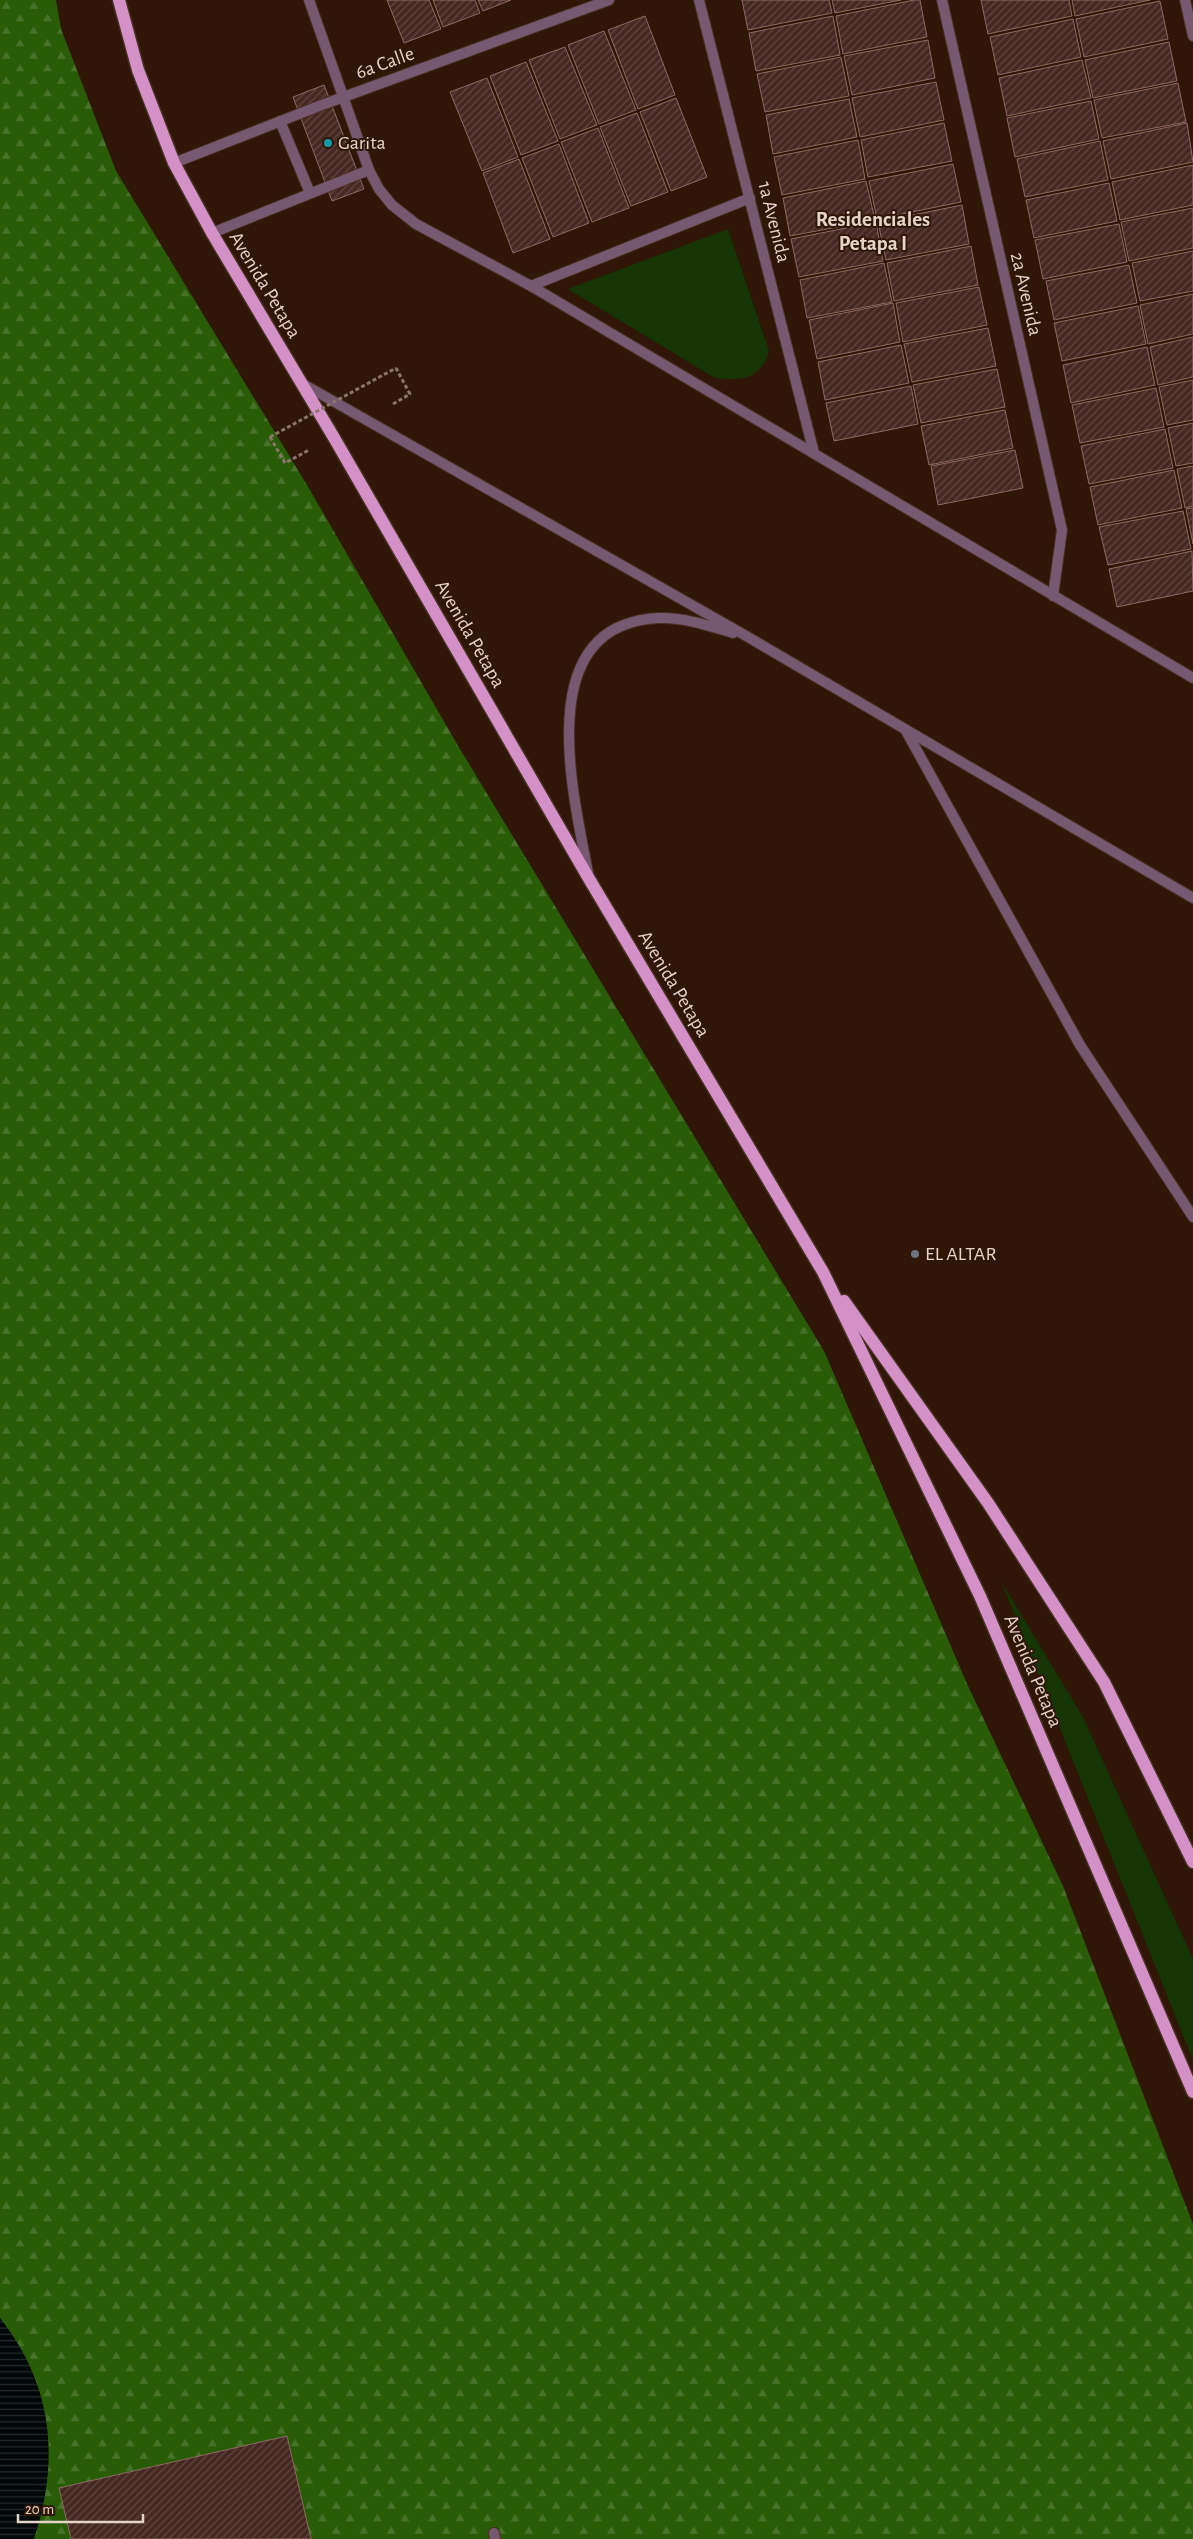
<svg xmlns="http://www.w3.org/2000/svg" width="1193" height="2539" font-family="'Alegreya Sans',sans-serif">
<defs>
<pattern id="forest-firs" width="22" height="20" patternUnits="userSpaceOnUse" patternTransform="scale(1.25)"><rect width="22" height="20" fill="#285c07"/><path d="M5 1l3.5 6h-7zM16 11l3.5 6h-7z" fill="#47722a"/></pattern>
<pattern id="water-rules" width="6" height="5" patternUnits="userSpaceOnUse" patternTransform="scale(1.25)"><rect width="6" height="5" fill="#000809"/><path d="M0 2.5h6" fill="none" stroke="#252b2c"/></pattern>
<pattern id="building-hatch" width="6" height="6" patternUnits="userSpaceOnUse" patternTransform="scale(1.25)"><rect width="6" height="6" fill="#462822"/><path d="M-1 1l2-2M0 6l6-6M5 7l2-2" fill="none" stroke="#614641"/></pattern>
</defs>
<rect width="100%" height="100%" fill="#2f1607"/>
<polygon fill="url(#forest-firs)" points="0,0 56,0 61,29 116,171 307,485 457,744 824,1351 968,1686 1063,1886 1193,2224 1193,2539 0,2539"/>
<g fill="#153504">
<path d="M728 229 769 351C760 380 742 381 715 378L568 289Z"/>
<polygon points="1001,1581 1083,1717 1193,1959 1193,2060"/>
</g>
<path fill="url(#water-rules)" d="M0 2318C53 2385 60 2460 34 2539H0Z"/>
<g fill="url(#building-hatch)" stroke="#8e6a63">
<polygon points="387,0 429,0 441,29 404,43"/>
<polygon points="433,0 475,0 480,13 443,27"/>
<polygon points="478,0 511,0 483,11"/>
<polygon points="742,0 829,0 832,13 748,30"/>
<polygon points="832,0 901,0 835,13"/>
<polygon points="914,0 920,0 927,37 843,54 836,16"/>
<polygon points="981,0 1069,0 1072,16 988,34"/>
<polygon points="1072,0 1150,0 1075,16"/>
<polygon points="1160,1 1168,39 1084,57 1076,19"/>
<polygon points="645,16 675,95 638,109 608,30"/>
<polygon points="833,16 840,55 756,71 749,33"/>
<polygon points="1073,19 1081,57 998,75 990,37"/>
<polygon points="604,31 636,110 599,124 568,45"/>
<polygon points="928,40 935,78 852,95 844,56"/>
<polygon points="1169,42 1177,81 1093,98 1085,60"/>
<polygon points="565,47 597,125 560,139 529,60"/>
<polygon points="841,57 849,96 765,112 757,74"/>
<polygon points="1082,60 1091,98 1007,116 999,78"/>
<polygon points="526,62 558,141 521,155 490,76"/>
<polygon points="487,78 518,157 482,171 450,92"/>
<polygon points="936,82 944,120 860,137 852,98"/>
<polygon points="1178,83 1186,122 1102,138 1094,100"/>
<polygon points="324,85 364,189 332,201 293,97"/>
<polygon points="676,98 707,177 671,191 640,112"/>
<polygon points="849,99 857,137 773,154 766,115"/>
<polygon points="1091,101 1099,139 1015,157 1007,118"/>
<polygon points="637,113 668,192 631,206 600,127"/>
<polygon points="944,123 952,161 868,177 861,140"/>
<polygon points="1187,123 1193,162 1111,179 1103,141"/>
<polygon points="598,128 629,208 592,222 561,142"/>
<polygon points="858,140 865,179 782,195 774,157"/>
<polygon points="1100,141 1108,180 1025,197 1017,159"/>
<polygon points="559,144 589,223 553,237 522,158"/>
<polygon points="519,159 550,239 513,253 483,173"/>
<polygon points="953,164 961,202 877,219 869,181"/>
<polygon points="1193,165 1193,205 1120,220 1112,182"/>
<polygon points="866,181 875,220 790,236 783,198"/>
<polygon points="1109,183 1117,221 1034,238 1026,200"/>
<polygon points="962,205 969,244 886,260 878,222"/>
<polygon points="1193,208 1193,248 1129,261 1121,222"/>
<polygon points="876,222 883,261 799,277 791,239"/>
<polygon points="1119,224 1127,262 1043,279 1035,240"/>
<polygon points="971,246 978,285 894,301 887,263"/>
<polygon points="1193,251 1193,291 1140,301 1132,263"/>
<polygon points="884,263 892,302 807,318 800,280"/>
<polygon points="1129,265 1137,303 1054,320 1046,281"/>
<polygon points="979,287 987,325 903,342 896,303"/>
<polygon points="1193,294 1193,334 1148,344 1140,305"/>
<polygon points="893,303 900,342 817,359 809,320"/>
<polygon points="1138,306 1146,344 1062,361 1054,323"/>
<polygon points="988,328 996,366 912,382 904,344"/>
<polygon points="1193,337 1193,377 1158,385 1150,347"/>
<polygon points="901,345 909,383 825,400 818,362"/>
<polygon points="1147,347 1155,385 1071,403 1063,365"/>
<polygon points="997,369 1005,407 921,423 913,385"/>
<polygon points="1193,380 1193,420 1167,425 1159,387"/>
<polygon points="911,386 918,424 834,441 826,403"/>
<polygon points="1156,388 1164,427 1080,443 1072,405"/>
<polygon points="1005,410 1013,448 929,465 921,426"/>
<polygon points="1193,423 1193,463 1176,466 1168,428"/>
<polygon points="1165,429 1173,468 1089,484 1081,446"/>
<polygon points="1015,450 1023,488 938,505 931,466"/>
<polygon points="1193,466 1193,506 1185,508 1177,469"/>
<polygon points="1174,470 1182,508 1098,525 1090,487"/>
<polygon points="1193,508 1193,544 1186,509"/>
<polygon points="1183,511 1191,549 1108,565 1099,527"/>
<polygon points="1192,551 1193,591 1117,607 1109,569"/>
<polygon points="287,2436 311,2539 71,2539 59,2488"/>
</g>
<g fill="none" stroke-linecap="round" stroke-linejoin="round">
<g stroke="#483022" stroke-width="12">
<polyline id="service" points="494,2533 495,2539"/>
</g>
<g stroke="#483022" stroke-width="12">
<g id="minor">
<polyline points="309,0 369,170 379,189 392,205 416,224 531,286 1193,678"/>
<polyline points="699,0 814,453"/>
<polyline points="942,0 1062,530 1053,596"/>
<polyline points="1185,0 1193,36"/>
<polyline points="280,121 310,193"/>
<polyline points="174,163 319,106 609,0"/>
<polyline points="212,233 369,170"/>
<polyline points="531,286 750,198"/>
<polyline points="905,729 1080,1045 1193,1217"/>
</g>
</g>
<g stroke="#483022" stroke-width="12">
<g id="tertiary">
<polyline points="303,384 748,637 1193,898"/>
<path d="M588 873C573 792 530 624 659 618 683 617 710 626 733 633"/>
</g>
</g>
<g stroke="#483022" stroke-width="15">
<g id="primary">
<polyline points="119,0 138,70 174,163 212,233 333,436 588,877 823,1272 980,1596 1193,2092"/>
<polyline points="844,1301 988,1503 1104,1682 1193,1862"/>
</g>
</g>
<g stroke="#8c766a" stroke-width="3" stroke-dasharray="4 2.5" stroke-linecap="butt">
<polyline points="393,404 410,394 396,368"/>
<polyline points="270,437 285,463 309,450"/>
</g>
<use href="#service" stroke="#775871" stroke-width="10"/>
<use href="#minor" stroke="#775871" stroke-width="10"/>
<use href="#tertiary" stroke="#775871" stroke-width="10"/>
<use href="#primary" stroke="#d391c7" stroke-width="12"/>
<polyline stroke="#8c766a" stroke-width="3" stroke-dasharray="4 2.5" stroke-linecap="butt" points="270,437 396,368"/>
</g>
<circle fill="#0f9aa8" stroke="#2f1607" stroke-width="2" cx="328" cy="143" r="5"/>
<circle fill="#6b7280" stroke="#2f1607" stroke-width="2" cx="915" cy="1254" r="5"/>
<g text-anchor="middle" dominant-baseline="central" stroke-width="4" stroke-linejoin="round" paint-order="stroke">
<g font-size="20" fill="#e5d3ca" stroke="#2f1607">
<text transform="translate(385 63) rotate(-20)">6a Calle</text>
<text transform="translate(774 222) rotate(76)">1a Avenida</text>
<text transform="translate(265 285) rotate(59)">Avenida Petapa</text>
<text transform="translate(1026 294) rotate(77)">2a Avenida</text>
<text transform="translate(470 634) rotate(60)">Avenida Petapa</text>
<text transform="translate(674 984) rotate(59)">Avenida Petapa</text>
<text transform="translate(1033 1671) rotate(67)">Avenida Petapa</text>
</g>
<g font-size="20" fill="#e5d3ca" stroke="#2f1607" text-anchor="start">
<text x="338" y="143">Garita</text>
<text x="925" y="1254">EL ALTAR</text>
</g>
<g font-size="21" font-weight="bold" fill="#e5d3ca" stroke="#2f1607">
<text x="873" y="219">Residenciales<tspan x="873" dy="24">Petapa I</tspan></text>
</g>
</g>
<path d="M18 2514v8h125v-8" fill="none" stroke="#e5d3ca" stroke-width="2.5"/>
<text x="25" y="2514" font-size="15" fill="#e5d3ca" stroke="#2f1607" stroke-width="4" paint-order="stroke">20 m</text>
</svg>
